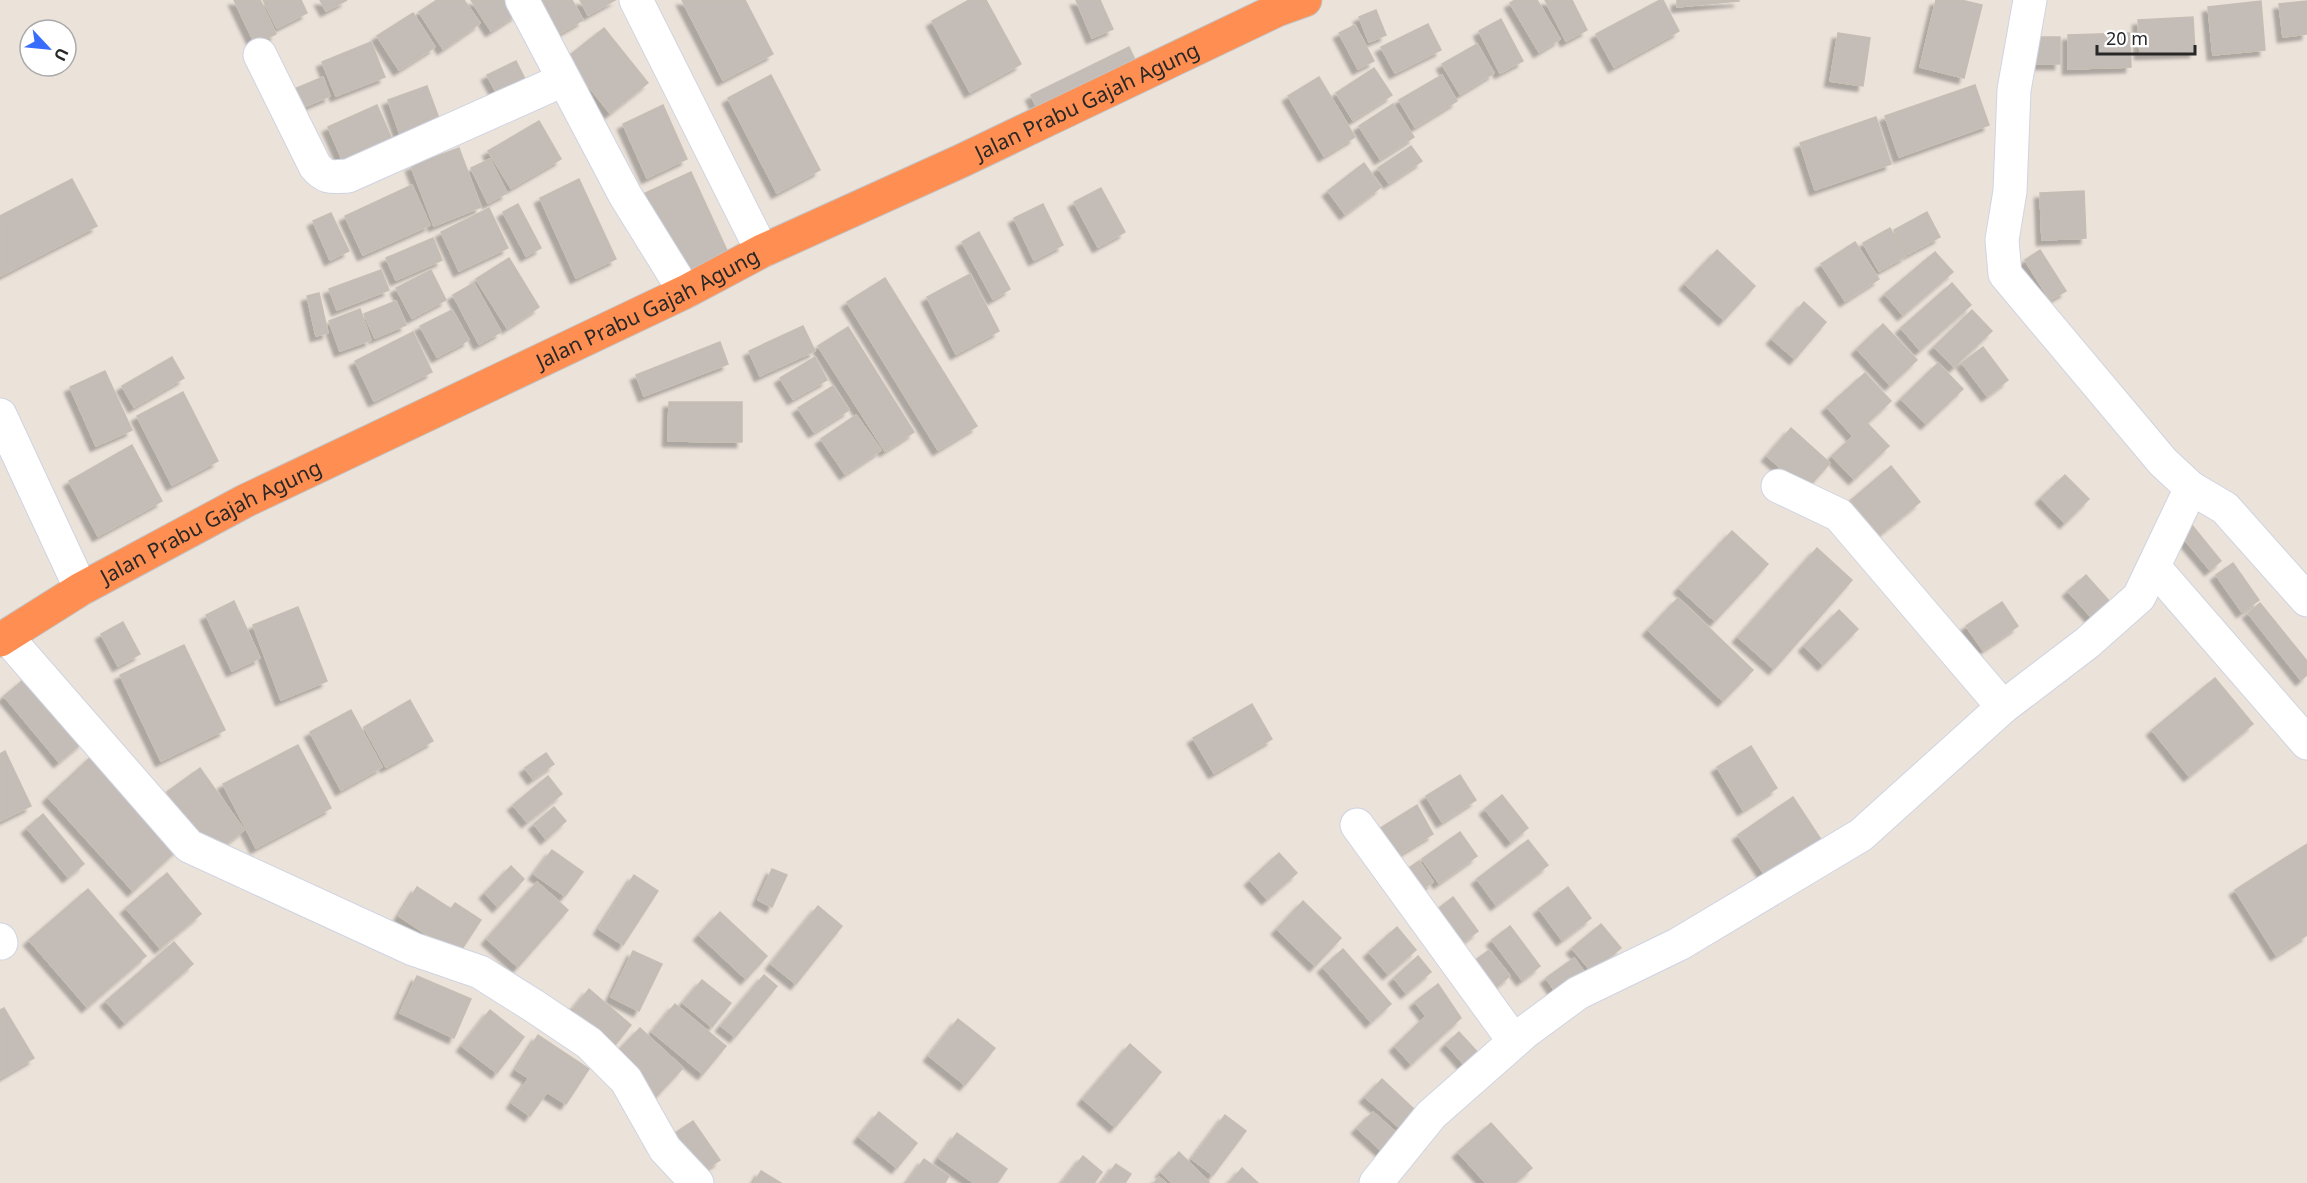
<svg xmlns="http://www.w3.org/2000/svg" width="2307" height="1183" font-family="'Noto Sans',sans-serif">
<defs>
<filter id="shadow"><feDropShadow dx="-5.5" dy="5.5" stdDeviation="1.5" flood-color="#0004"/></filter>
</defs>
<rect width="100%" height="100%" fill="#ebe2da"/>
<g fill="#c3bcb7" stroke="#c6beb4" stroke-width="1.5" filter="url(#shadow)">
<polygon points="234,0 260,0 276,34 255,44"/>
<polygon points="263,0 301,0 307,13 277,28"/>
<polygon points="320,0 347,0 326,11"/>
<polygon points="437,0 464,0 480,23 443,49 419,12"/>
<polygon points="471,0 508,0 517,14 491,31"/>
<polygon points="529,0 572,0 583,20 550,39"/>
<polygon points="580,0 615,0 588,15"/>
<polygon points="682,0 745,0 773,54 723,80"/>
<polygon points="969,0 986,0 1021,64 970,92 932,21"/>
<polygon points="1076,0 1100,0 1113,29 1092,38"/>
<polygon points="1515,0 1537,0 1560,39 1539,52 1510,3"/>
<polygon points="1545,0 1572,0 1587,30 1566,41"/>
<polygon points="1660,0 1663,0 1679,31 1614,67 1596,34"/>
<polygon points="1677,0 1738,0 1739,1 1677,7"/>
<polygon points="1936,0 1961,0 1982,5 1964,78 1920,67"/>
<polygon points="2261,1 2265,50 2213,55 2208,7"/>
<polygon points="2307,1 2307,34 2283,37 2279,4"/>
<polygon points="1376,10 1386,35 1369,42 1359,17"/>
<polygon points="413,13 435,47 399,70 377,36"/>
<polygon points="2193,17 2195,52 2140,54 2138,20"/>
<polygon points="1501,19 1523,61 1500,73 1479,31"/>
<polygon points="1428,24 1441,50 1395,73 1381,47"/>
<polygon points="1355,25 1374,61 1358,69 1339,33"/>
<polygon points="604,28 648,83 610,113 566,58"/>
<polygon points="1838,33 1870,38 1863,86 1830,81"/>
<polygon points="2130,33 2131,67 2068,69 2068,35"/>
<rect x="2028" y="37" width="32" height="27"/>
<polygon points="371,42 385,77 336,96 322,62"/>
<polygon points="1477,44 1494,73 1460,94 1442,64"/>
<polygon points="1129,47 1140,70 1042,118 1031,95"/>
<polygon points="516,61 528,85 500,99 487,75"/>
<polygon points="1374,68 1392,95 1353,120 1336,93"/>
<polygon points="771,75 820,170 777,193 728,98"/>
<polygon points="1442,75 1457,101 1415,127 1399,100"/>
<polygon points="323,77 330,96 292,112 285,93"/>
<polygon points="1319,77 1355,137 1324,156 1288,96"/>
<polygon points="1975,85 1989,125 1899,157 1885,116"/>
<polygon points="427,86 440,121 401,137 388,100"/>
<polygon points="1393,104 1414,137 1380,159 1359,126"/>
<polygon points="377,105 394,144 345,166 328,127"/>
<polygon points="663,105 687,159 647,178 623,124"/>
<polygon points="1876,117 1891,164 1815,190 1800,143"/>
<polygon points="539,121 561,159 511,188 488,151"/>
<polygon points="1411,146 1422,161 1389,183 1378,168"/>
<polygon points="459,148 481,207 434,226 411,166"/>
<polygon points="490,159 507,193 488,203 471,168"/>
<polygon points="1364,163 1381,187 1345,214 1328,191"/>
<polygon points="691,172 731,259 682,280 643,194"/>
<polygon points="72,179 97,226 0,276 0,216"/>
<polygon points="579,179 616,259 576,278 540,198"/>
<polygon points="412,185 430,225 363,255 345,216"/>
<polygon points="1101,188 1125,232 1098,247 1074,202"/>
<polygon points="2084,191 2086,238 2042,240 2040,193"/>
<polygon points="518,204 541,248 526,256 503,212"/>
<polygon points="1043,204 1063,245 1034,260 1014,218"/>
<polygon points="489,208 508,248 459,271 441,232"/>
<polygon points="1927,212 1940,237 1908,254 1894,230"/>
<polygon points="331,213 349,251 330,260 313,221"/>
<polygon points="1890,228 1906,256 1879,271 1863,243"/>
<polygon points="979,232 1010,289 993,299 962,242"/>
<polygon points="433,238 442,260 396,280 386,258"/>
<polygon points="1855,242 1879,279 1845,301 1821,264"/>
<polygon points="1717,250 1755,286 1724,320 1685,284"/>
<polygon points="2040,250 2066,291 2050,300 2025,260"/>
<polygon points="1935,252 1953,272 1903,315 1885,294"/>
<polygon points="509,258 539,307 507,328 476,279"/>
<polygon points="381,270 389,290 337,310 329,289"/>
<polygon points="431,270 446,300 412,318 396,288"/>
<polygon points="970,274 999,331 956,354 927,297"/>
<polygon points="885,278 977,426 938,450 847,302"/>
<polygon points="474,283 501,332 479,344 453,295"/>
<polygon points="1952,283 1971,305 1920,350 1901,328"/>
<polygon points="319,293 328,333 316,336 307,296"/>
<polygon points="396,301 406,325 375,338 364,314"/>
<polygon points="1804,302 1826,322 1795,359 1772,339"/>
<polygon points="360,309 371,340 340,351 329,321"/>
<polygon points="452,310 469,340 437,357 420,326"/>
<polygon points="1972,310 1992,331 1954,367 1934,347"/>
<polygon points="1883,324 1917,360 1890,385 1857,349"/>
<polygon points="803,326 815,351 760,376 749,351"/>
<polygon points="848,327 914,432 885,451 818,346"/>
<polygon points="413,332 432,372 374,401 355,361"/>
<polygon points="720,342 728,364 644,396 636,375"/>
<polygon points="1983,347 2008,380 1987,396 1962,363"/>
<polygon points="172,357 184,378 134,407 122,386"/>
<polygon points="815,357 827,380 793,399 780,378"/>
<polygon points="1938,363 1963,389 1926,424 1901,399"/>
<polygon points="105,371 132,430 96,446 70,387"/>
<polygon points="1865,373 1891,401 1853,436 1827,407"/>
<polygon points="833,386 849,410 814,432 798,408"/>
<polygon points="183,392 218,461 172,485 137,416"/>
<polygon points="669,402 742,402 742,442 668,441"/>
<polygon points="856,415 881,450 845,474 821,439"/>
<polygon points="1867,423 1889,446 1854,479 1832,456"/>
<polygon points="1791,428 1830,463 1806,490 1767,456"/>
<polygon points="132,445 162,501 98,536 69,481"/>
<polygon points="1891,466 1920,502 1879,535 1851,500"/>
<polygon points="2065,475 2089,499 2065,523 2041,498"/>
<polygon points="2191,524 2221,561 2210,570 2180,534"/>
<polygon points="1732,531 1768,564 1715,621 1679,588"/>
<polygon points="1817,548 1852,580 1774,669 1738,637"/>
<polygon points="2233,563 2259,600 2242,612 2216,575"/>
<polygon points="2086,575 2111,603 2093,619 2068,591"/>
<polygon points="1678,598 1753,670 1723,701 1648,630"/>
<polygon points="234,601 260,658 232,671 206,615"/>
<polygon points="2002,602 2018,626 1983,650 1966,626"/>
<polygon points="2260,603 2307,661 2307,675 2301,680 2248,613"/>
<polygon points="298,607 327,681 281,700 253,625"/>
<polygon points="1839,610 1858,629 1823,665 1804,646"/>
<polygon points="123,622 140,654 118,666 101,634"/>
<polygon points="184,645 225,730 161,761 120,675"/>
<polygon points="28,676 83,742 59,762 4,696"/>
<polygon points="2215,678 2253,724 2189,776 2152,730"/>
<polygon points="410,700 433,741 386,767 364,727"/>
<polygon points="1252,704 1272,739 1214,773 1193,738"/>
<polygon points="351,710 382,767 341,790 310,732"/>
<polygon points="298,745 331,808 256,848 223,784"/>
<polygon points="1751,746 1777,788 1743,810 1717,767"/>
<polygon points="5,751 31,806 0,821 0,754"/>
<polygon points="546,753 554,764 533,779 525,768"/>
<polygon points="94,754 179,848 133,891 48,797"/>
<polygon points="200,768 244,830 212,854 167,792"/>
<polygon points="1460,775 1476,800 1442,822 1426,796"/>
<polygon points="548,776 562,794 527,822 513,805"/>
<polygon points="1502,795 1528,828 1511,842 1485,809"/>
<polygon points="1793,797 1822,841 1767,878 1738,835"/>
<polygon points="1417,805 1433,834 1387,862 1371,834"/>
<polygon points="554,807 566,821 546,839 534,824"/>
<polygon points="43,814 84,864 68,877 27,828"/>
<polygon points="1460,832 1477,856 1439,883 1422,859"/>
<polygon points="1528,840 1548,865 1496,905 1477,879"/>
<polygon points="2307,844 2307,935 2276,955 2235,890"/>
<polygon points="552,850 583,872 565,896 534,874"/>
<polygon points="1279,853 1297,873 1267,899 1250,880"/>
<polygon points="1419,861 1433,882 1413,895 1400,874"/>
<polygon points="511,866 524,879 498,907 485,893"/>
<polygon points="772,869 787,875 772,907 758,900"/>
<polygon points="167,873 201,914 160,948 126,908"/>
<polygon points="634,875 658,891 623,945 599,929"/>
<polygon points="537,882 568,910 518,967 487,939"/>
<polygon points="417,887 451,909 455,903 481,920 458,955 399,916"/>
<polygon points="1568,887 1591,918 1562,940 1539,909"/>
<polygon points="88,889 146,956 87,1007 29,940"/>
<polygon points="1453,897 1478,931 1454,949 1429,916"/>
<polygon points="1303,901 1341,938 1315,966 1277,929"/>
<polygon points="818,906 842,926 796,984 771,964"/>
<polygon points="720,912 767,956 746,979 699,935"/>
<polygon points="1601,924 1621,948 1592,972 1572,948"/>
<polygon points="1510,926 1540,966 1522,980 1492,940"/>
<polygon points="1397,927 1416,950 1388,974 1369,952"/>
<polygon points="174,942 193,964 125,1023 106,1001"/>
<polygon points="1343,949 1391,1004 1371,1022 1323,967"/>
<polygon points="1489,950 1510,976 1486,995 1465,968"/>
<polygon points="633,951 662,964 639,1011 611,997"/>
<polygon points="1418,956 1431,972 1406,993 1394,978"/>
<polygon points="1574,958 1590,980 1561,1000 1546,978"/>
<polygon points="764,975 777,986 735,1037 721,1026"/>
<polygon points="417,976 471,999 454,1038 400,1013"/>
<polygon points="702,980 731,1003 712,1027 683,1003"/>
<polygon points="1438,984 1461,1018 1411,1064 1395,1046 1426,1016 1415,1002"/>
<polygon points="589,989 631,1025 615,1045 573,1009"/>
<polygon points="675,1004 726,1046 703,1074 652,1032"/>
<polygon points="4,1008 34,1058 0,1078 0,1010"/>
<polygon points="490,1010 524,1037 497,1073 462,1046"/>
<polygon points="958,1019 995,1048 965,1085 929,1056"/>
<polygon points="640,1028 683,1068 654,1099 611,1058"/>
<polygon points="1459,1032 1482,1057 1468,1069 1446,1044"/>
<polygon points="538,1035 589,1069 566,1104 547,1092 530,1116 512,1103 529,1078 516,1070"/>
<polygon points="1130,1044 1161,1072 1115,1127 1083,1099"/>
<polygon points="1382,1079 1416,1111 1400,1128 1365,1097"/>
<polygon points="879,1112 917,1143 897,1168 859,1137"/>
<polygon points="1373,1112 1400,1136 1384,1153 1357,1128"/>
<polygon points="1225,1115 1246,1131 1213,1175 1192,1159"/>
<polygon points="693,1121 720,1160 696,1176 669,1137"/>
<polygon points="1491,1123 1532,1168 1515,1183 1486,1183 1458,1152"/>
<polygon points="957,1133 1007,1169 997,1183 974,1183 939,1158"/>
<polygon points="1179,1152 1209,1182 1208,1183 1172,1183 1161,1172"/>
<polygon points="1083,1156 1102,1172 1094,1183 1062,1183"/>
<polygon points="924,1159 949,1176 945,1183 907,1183"/>
<polygon points="1116,1164 1131,1174 1125,1183 1102,1183"/>
<polygon points="1242,1168 1258,1183 1229,1183"/>
<polygon points="761,1171 781,1183 754,1183"/>
<polygon points="1159,1177 1166,1183 1154,1183"/>
</g>
<g fill="none" stroke-linecap="round" stroke-linejoin="round">
<g stroke="#cfd4e2" stroke-width="35">
<g id="minor">
<polyline points="522,0 625,195 685,292"/>
<polyline points="636,0 762,251"/>
<path d="M260 55 315 166C326 179 332 177 348 176L563 80"/>
<polyline points="0,415 81,589"/>
<polyline points="1778,486 1839,515 2003,707"/>
<polyline points="2191,488 2225,508 2307,600"/>
<polyline points="2154,567 2307,743"/>
<polyline points="6,636 189,846 413,949 480,972 534,1006 589,1043 626,1080 665,1149 697,1183"/>
<polyline points="1357,825 1514,1041"/>
<polyline points="0,940 1,943"/>
<polyline points="1376,1183 1431,1115 1525,1032 1578,993 1679,944 1861,835 2003,707 2087,643 2139,597 2191,488 2163,462 2005,274 2002,240 2010,191 2014,90 2030,0"/>
</g>
</g>
<g stroke="#c3c3c3" stroke-width="35">
<g id="highway">
<path id="s1" d="M0 640 81 589 245 501 685 292 762 251 961 161 1277 10 1305 0"/>
</g>
</g>
<use href="#minor" stroke="#fff" stroke-width="33"/>
<use href="#highway" stroke="#fe8e51" stroke-width="33"/>
</g>
<g text-anchor="middle" dominant-baseline="central" stroke-width="4.5" stroke-linejoin="round" paint-order="stroke">
<g font-size="21" fill="#282828" stroke="#fff">
<text stroke="none"><textPath href="#s1" startOffset="1214">Jalan Prabu Gajah Agung</textPath></text>
<text stroke="none"><textPath href="#s1" startOffset="728">Jalan Prabu Gajah Agung</textPath></text>
<text stroke="none"><textPath href="#s1" startOffset="242">Jalan Prabu Gajah Agung</textPath></text>
</g>
</g>
<g transform="translate(48 48) rotate(116)"><circle r="28" fill="#ffffff" stroke="#a9a9a9" stroke-width="1.5"/>
<path d="M0-4.5L10 22L0 15L-10 22Z" fill="#386cfa"/>
<text y="-9" font-size="16" font-weight="bold" text-anchor="middle" fill="#282828">U</text>
</g>
<path d="M2097 45v9h98v-9" fill="none" stroke="#282828" stroke-width="3"/>
<text x="2106" y="45" font-size="18" fill="#282828" stroke="#ffffff" stroke-width="4.5" paint-order="stroke">20 m</text>
</svg>
